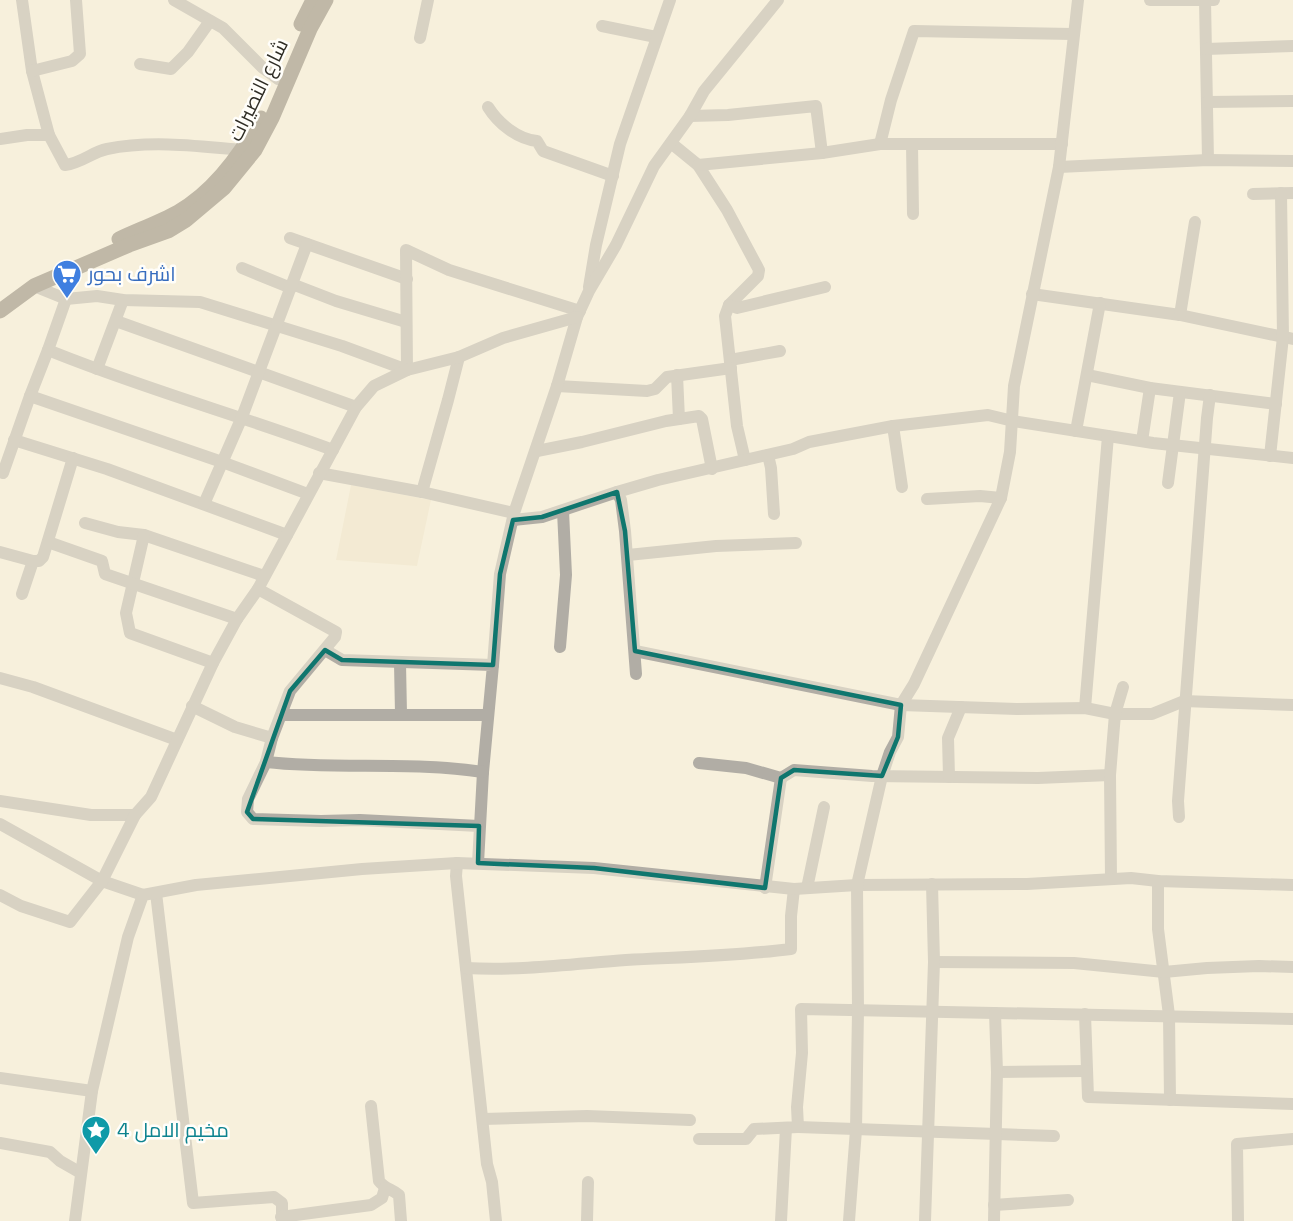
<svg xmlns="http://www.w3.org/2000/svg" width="1293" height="1221" font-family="'Space Grotesk',Cairo,sans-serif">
<rect width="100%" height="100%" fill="#f7f0dc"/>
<polygon fill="#ede3c8" points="351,485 431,500 417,566 336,560"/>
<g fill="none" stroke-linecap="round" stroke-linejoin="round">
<g stroke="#b1ada5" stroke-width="12">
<polyline points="22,0 32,71 49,135"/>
<polyline points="174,0 223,28 263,68 278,79"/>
<polyline points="1150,0 1214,0"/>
<polyline points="1205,0 1208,160"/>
<polyline points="602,26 656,37"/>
<polyline points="420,38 428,0"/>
<polyline points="1206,49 1293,46"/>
<polyline points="140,64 171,69 188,52 210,21"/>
<polyline points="32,71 72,61 80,54 76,0"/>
<polyline points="1207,102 1293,101"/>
<path d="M488 107C498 123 517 139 537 141L543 151 613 176"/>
<polyline points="690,116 728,115 816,106 822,153"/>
<path d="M0 139 27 135H49L65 165C82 163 92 152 107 149 150 140 199 146 242 150"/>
<polyline points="671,143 698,165 727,210 759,270 758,276 729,305 725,316 737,426 745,460"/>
<polyline points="880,144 891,100 914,31 1073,34"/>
<polyline points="912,144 913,214"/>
<polyline points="698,165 822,153 880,144 1062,144"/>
<polyline points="1059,167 1208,160 1293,161"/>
<polyline points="1253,194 1293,193"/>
<polyline points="290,238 407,279"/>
<polyline points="242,268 291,288"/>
<polyline points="292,284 336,301 406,322"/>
<polyline points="34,286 66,299 97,296 123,300 200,302 342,346 407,370 406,250 449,270 580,311"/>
<polyline points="589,287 596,245 620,144 670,0"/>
<polyline points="1032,294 1180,315 1293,339"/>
<path d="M66 299 48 350C141 388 239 415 333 450"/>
<polyline points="729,305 737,308 825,287"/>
<polyline points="1180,315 1195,222"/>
<polyline points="116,321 356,407"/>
<polyline points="730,360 780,351"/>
<polyline points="97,369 123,300"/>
<polyline points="677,375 679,419"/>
<polyline points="1087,375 1150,388 1276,404"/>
<polyline points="557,386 647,391 655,389 667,377 731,368"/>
<polyline points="30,396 48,350"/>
<polyline points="893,426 902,487"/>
<polyline points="1076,431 1100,303"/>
<polyline points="14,440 107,469 287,535"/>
<polyline points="1142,441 1150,388"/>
<polyline points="537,451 582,442 666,421 699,416 702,419 712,469"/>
<polyline points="768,455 771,468 774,514"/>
<polyline points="1270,456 1283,337 1281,193"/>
<polyline points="0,472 3,473 30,396 222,462 308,494"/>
<polyline points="319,473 422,492 514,513"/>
<polyline points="1168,483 1180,392"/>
<polyline points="422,492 448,400 459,357"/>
<polyline points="617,492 621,500 625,531 636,674"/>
<polyline points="927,499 980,496 1001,498"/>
<polyline points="204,504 242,417 307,244"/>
<polyline points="513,520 542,517 617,492 658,480 793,449 809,442 893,426 988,415 1013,421 1153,443 1293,458"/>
<polyline points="85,523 118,532 144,535 264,576"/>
<polyline points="144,535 126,613 130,633 213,663"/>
<polyline points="48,542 102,561 105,574 237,619"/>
<polyline points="0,552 33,561 22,594"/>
<polyline points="628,555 716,546 796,543"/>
<polyline points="33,561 39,561 43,557 73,458"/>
<polyline points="258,589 336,632 335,637 290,691 272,738 266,762 248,799 247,812 253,819 321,821 360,820 479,826"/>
<polyline points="560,647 566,575 563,511"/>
<polyline points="325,650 342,660 493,665 483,772 478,863"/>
<polyline points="635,651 901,705 1017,709 1085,708 1115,714 1152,714 1184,701 1293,705"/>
<polyline points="400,663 401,714"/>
<polyline points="493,665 500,574 514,513 557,386 577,317 589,291 616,245 654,166 690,116 704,91 778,0"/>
<polyline points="0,678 33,687 177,740"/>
<polyline points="192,706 235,727 272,738"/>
<polyline points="1085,708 1108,436"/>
<polyline points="283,715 487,715"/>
<path d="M266 762C338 770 411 761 483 772"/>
<polyline points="699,763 746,768 781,778 794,770 872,776 1038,778 1110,775"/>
<polyline points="949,777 948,738 961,707"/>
<polyline points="0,801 91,815 135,815 151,797 213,663 237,619 258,589 356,407 374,386 407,370 459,357 503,338 577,317"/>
<polyline points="1179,817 1178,801 1207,418 1210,395"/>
<polyline points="0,824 102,881 143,895"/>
<polyline points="457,863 456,876 487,1164 492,1182 496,1221"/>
<polyline points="1111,879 1110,775 1115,714 1123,687"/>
<polyline points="1158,881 1158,929 1169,1015 1170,1100"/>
<polyline points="765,888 781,778"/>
<polyline points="807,888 824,807"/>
<polyline points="156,893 193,1203 274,1197 282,1203 282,1221"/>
<polyline points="0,895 21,906 70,922 102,881 135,815"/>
<polyline points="934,962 1074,963 1164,972 1207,968 1259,966 1293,967"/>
<path d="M466 968C520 971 573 964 626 960 681 957 736 956 791 949V916L794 889"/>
<polyline points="1085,1014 1088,1097 1293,1104"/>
<polyline points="997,1072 1087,1071"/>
<polyline points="0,1078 92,1091"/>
<path d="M371 1106 379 1181C385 1189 392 1189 399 1195L401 1221"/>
<polyline points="483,1119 587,1116 690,1120"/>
<polyline points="798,1127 1054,1136"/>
<polyline points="699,1139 746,1139 754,1129 798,1127 797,1107 802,1053 801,1009 1293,1019"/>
<polyline points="0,1143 50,1152 60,1161 81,1173"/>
<polyline points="994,1205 1068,1200"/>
<polyline points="281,1217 371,1205 382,1198 385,1188"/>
<polyline points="75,1221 92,1091 128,937 143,895 196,885 362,869 457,863 594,868 794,889 857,885 1027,884 1131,878 1158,881 1293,885"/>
<polyline points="587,1221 588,1182"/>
<polyline points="781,1221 786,1128"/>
<polyline points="849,1221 856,1130 858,1011 857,885 882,776 890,752 898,737 901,705 914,684 1001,498 1010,452 1014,386 1059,167 1078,0"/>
<polyline points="925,1221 934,962 932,884"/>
<polyline points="994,1221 997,1072 995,1013"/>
<polyline points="1238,1221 1237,1144 1293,1139"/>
</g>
<g stroke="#7c7466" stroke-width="15">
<polyline points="301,24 313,0"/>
<path d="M119 239C138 230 160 222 178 212 215 191 241 154 261 118"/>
<polyline points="0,311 34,286 129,245 168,231 186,220 224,188 255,150 272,118 310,29 326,0"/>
</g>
</g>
<path d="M0 0H1293V1221H0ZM617 492 625 531 635 651 901 705 898 737 882 776 794 770 781 778 765 888 594 868 478 863 479 826 253 819 247 812 290 691 325 650 342 660 493 665 500 574 513 520 542 517Z" fill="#f7f0dc" fill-opacity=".55" fill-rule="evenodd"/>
<path fill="none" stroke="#0f766e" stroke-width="4.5" stroke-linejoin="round" d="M617 492 625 531 635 651 901 705 898 737 882 776 794 770 781 778 765 888 594 868 478 863 479 826 253 819 247 812 290 691 325 650 342 660 493 665 500 574 513 520 542 517Z"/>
<defs>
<g id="supermarket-pin" transform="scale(1.5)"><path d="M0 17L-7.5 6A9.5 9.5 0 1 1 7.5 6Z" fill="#3f7fe0" stroke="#fffefa"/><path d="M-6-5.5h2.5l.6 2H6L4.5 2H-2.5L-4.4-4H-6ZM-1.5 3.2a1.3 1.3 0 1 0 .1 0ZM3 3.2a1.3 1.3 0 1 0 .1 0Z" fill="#fff"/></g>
<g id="sight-pin" transform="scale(1.5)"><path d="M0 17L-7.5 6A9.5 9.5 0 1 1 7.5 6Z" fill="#0f9aa8" stroke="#fffefa"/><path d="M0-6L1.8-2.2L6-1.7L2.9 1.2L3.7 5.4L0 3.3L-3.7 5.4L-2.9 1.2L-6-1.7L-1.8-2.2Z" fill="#fff"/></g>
</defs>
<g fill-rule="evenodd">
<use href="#supermarket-pin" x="67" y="274"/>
<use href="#sight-pin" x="96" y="1130"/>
</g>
<g text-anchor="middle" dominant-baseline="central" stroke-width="5" stroke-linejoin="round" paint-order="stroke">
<g font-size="20" fill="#2f2d25" stroke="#fffefa">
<text transform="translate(258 90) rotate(-64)">شارع النصيرات</text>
</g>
<g font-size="20" fill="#366cbe" stroke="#fffefa" text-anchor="start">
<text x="88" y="274">اشرف بحور</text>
</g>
<g font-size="20" fill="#0d838f" stroke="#fffefa" text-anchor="start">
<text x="117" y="1130">مخيم الامل 4</text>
</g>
</g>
</svg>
